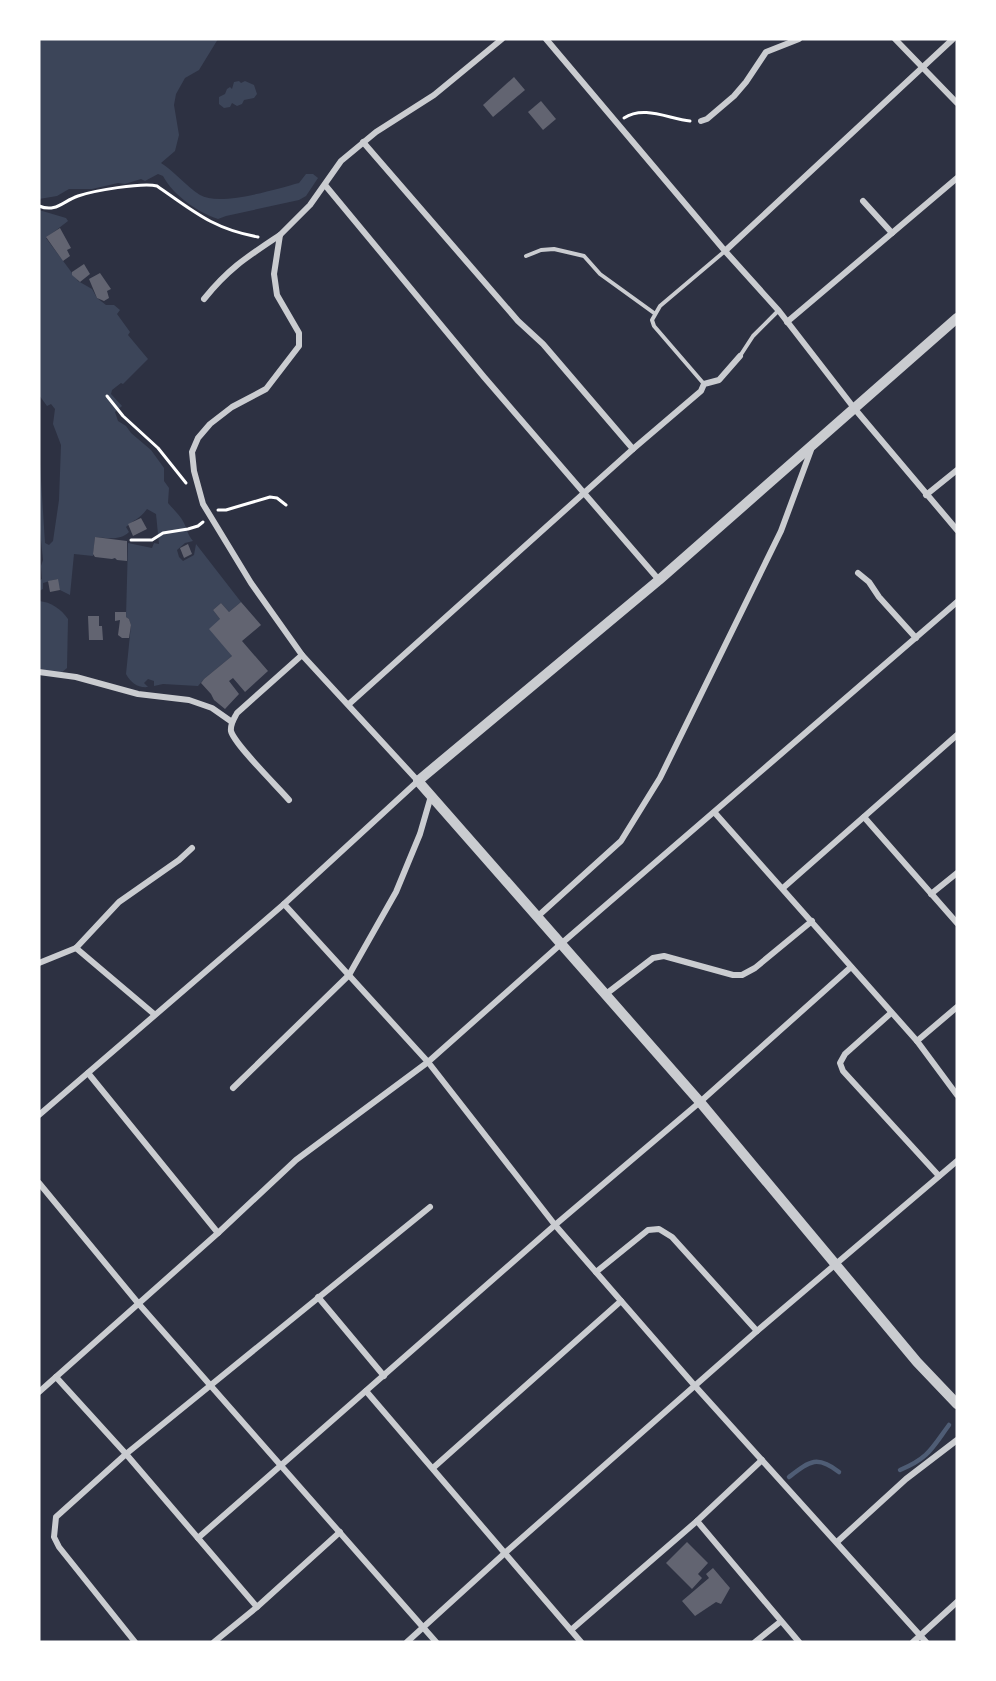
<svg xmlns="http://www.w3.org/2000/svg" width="996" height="1681" font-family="Mulish,sans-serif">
<rect width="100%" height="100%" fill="#2d3142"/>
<g fill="#3c4559">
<path d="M39 39H218L199 70 185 78 176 94 174 105 179 135 175 151 161 163C175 172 186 186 200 195 220 207 276 189 299 183L306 174H313L318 178 306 196 299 200 226 216 218 219C197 212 173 195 163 176L158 174 145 181 141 179 125 184 118 183 92 189H69L57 196 39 199Z"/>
<polygon points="239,81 241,83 245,81 254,85 257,94 254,98 244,100 242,104 237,106 232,103 230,107 224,108 219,104 219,97 225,94 227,89 230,87 232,89 234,82"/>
<path d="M39 210 66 218 68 221 46 238 78 281 92 289 97 298 106 305H114L120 310 117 314 130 332 128 335 148 359 123 384 121 383 112 390 111 394 122 406 115 412 118 421 126 426 131 433 151 450 164 468V481L169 488 168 503C173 509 180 515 184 523 188 531 187 534 193 541L185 543 177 550 179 557 183 561 194 555 196 544 241 602 229 612 221 603 213 610 220 619 232 656 204 679 198 686 163 684 154 686V681L148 679 144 683 148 687C138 688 131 683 126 674L131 625 129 619 126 617 128 543 152 548 154 543 159 544 156 514 147 509C140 519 133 520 126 527L129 532C120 541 107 538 95 537L93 556 74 554 70 595 60 590 57 579 43 583V589L39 591V581L42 579 41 566 43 560 39 520V448L45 543 49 545 53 541 59 500 61 445 53 424 55 409 51 404 47 406 39 395Z"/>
<path d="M39 601C51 602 61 609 68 619L67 668 61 673 39 669Z"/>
</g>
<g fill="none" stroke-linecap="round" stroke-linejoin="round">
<g stroke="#4f5d75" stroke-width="4.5">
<path d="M900 1470C929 1458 932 1448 949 1425"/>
<path d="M789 1477C810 1461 817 1455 839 1472"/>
</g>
</g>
<g fill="#626471">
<polygon points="514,77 525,90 493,117 483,105"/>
<polygon points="541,101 556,119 543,130 528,112"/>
<polygon points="60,228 71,248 67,250 70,256 63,261 46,237"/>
<polygon points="84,264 90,274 80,282 72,275 72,272"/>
<polygon points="100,273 111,289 107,291 109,298 104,301 97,298 89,279"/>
<polygon points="141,518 147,529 133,536 128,524"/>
<polygon points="95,537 127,541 127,561 117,560 115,558 112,559 95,557 93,554"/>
<polygon points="188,544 192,554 184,558 180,548"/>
<polygon points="58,579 60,590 50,592 48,581"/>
<polygon points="241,602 261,625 242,641 268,671 245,692 233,678 229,681 239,694 225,709 214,700 211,694 201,683 204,679 232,656 209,629 220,619 213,610 221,603 229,612"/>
<polygon points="115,612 126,612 126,617 129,619 131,625 129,638 122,638 118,635 120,620 115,621"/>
<polygon points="88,616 99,616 99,626 102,626 103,640 89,640"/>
<polygon points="687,1542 708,1563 698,1574 702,1578 692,1589 666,1563"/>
<polygon points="713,1568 730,1588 721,1604 716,1602 695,1616 682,1601 709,1578 706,1574"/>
</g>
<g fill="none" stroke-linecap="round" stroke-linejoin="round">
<g stroke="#fff" stroke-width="3">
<path d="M624 118C644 105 669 119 690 121"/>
<path d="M39 206C56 213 63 201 78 196 92 191 143 182 157 186 193 211 213 229 258 237"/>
<polyline points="107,396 123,416 158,448 186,483"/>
<polyline points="218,510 226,510 270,497 277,498 286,505"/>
<polyline points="131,540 152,540 163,533 188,529 198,526 203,522"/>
</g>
<g stroke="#caccd0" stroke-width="4">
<polyline points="526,256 541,250 554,249 584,256 600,274 654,313"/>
<polyline points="740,356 753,336 778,311"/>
<polyline points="704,384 654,326 652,320 660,306 725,251"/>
</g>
<g stroke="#caccd0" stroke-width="6">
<polyline points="546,39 725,251 779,311 854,408 957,530"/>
<polyline points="895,39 957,103"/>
<polyline points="701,121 707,119 734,96 746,82 766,52 799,39"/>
<polyline points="363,142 518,321 543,344 633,449"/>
<polyline points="325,185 484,377 659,580"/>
<polyline points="863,201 892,233"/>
<polyline points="725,251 953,39"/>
<path d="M204 299C229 268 247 257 280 235"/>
<polyline points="787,322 957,178"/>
<polyline points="926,495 957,470"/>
<polyline points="858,573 869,582 879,597 916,638"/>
<polyline points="39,672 76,677 138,694 189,700 212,708 232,722"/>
<polyline points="349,704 633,449 701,391 704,384 719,380 740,356"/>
<path d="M289 800C278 787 234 744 231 731 230 724 234 719 237 713L302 655"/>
<polyline points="715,813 917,1041 957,1095"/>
<polyline points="864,817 957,923"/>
<polyline points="783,888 957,735"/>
<polyline points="931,894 957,873"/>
<polyline points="284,904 428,1062 555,1225 695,1386 926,1642"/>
<polyline points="537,917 621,841 660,778 781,531 811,450"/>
<polyline points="76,948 154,1014"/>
<polyline points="39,963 76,948 119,902 179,860 192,848"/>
<polyline points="606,994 653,958 664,956 733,975 742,975 755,968 812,921"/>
<polyline points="891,1013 845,1054 840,1063 843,1071 939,1176"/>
<polyline points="917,1041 957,1007"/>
<polyline points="88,1073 218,1233"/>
<polyline points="233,1088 349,975 396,892 420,834 431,796"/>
<polyline points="39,1115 284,904 418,781 302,655 251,583 203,504 194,471 192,452 198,438 210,424 232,407 266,389 299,346 299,333 277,295 274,274 280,235 310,205 341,161 376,132 434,95 502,39"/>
<polyline points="39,1183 138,1303 436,1642"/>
<polyline points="596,1272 648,1230 659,1229 672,1237 757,1331"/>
<polyline points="318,1297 384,1376"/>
<polyline points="56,1377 126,1454 257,1607"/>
<polyline points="366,1391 581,1642"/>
<polyline points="39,1392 218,1233 296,1160 428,1062 562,943 957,602"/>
<polyline points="433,1468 621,1301"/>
<polyline points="697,1521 799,1642"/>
<polyline points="198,1538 555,1225 700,1102 851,967"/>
<polyline points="837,1542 906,1479 957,1440"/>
<polyline points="571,1630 697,1521 762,1460"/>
<polyline points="135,1642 59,1547 54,1537 56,1517 126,1454 430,1207"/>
<polyline points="214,1642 257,1607 340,1532"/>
<polyline points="407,1642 506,1552 757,1331 957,1161"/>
<polyline points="755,1642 780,1622"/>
<polyline points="913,1642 957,1602"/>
</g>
<polyline stroke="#caccd0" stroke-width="10" points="957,318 659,580 418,781 700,1102 917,1362 957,1404"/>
</g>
<rect width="996" height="1681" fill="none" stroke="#ffffff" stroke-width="81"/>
</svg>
